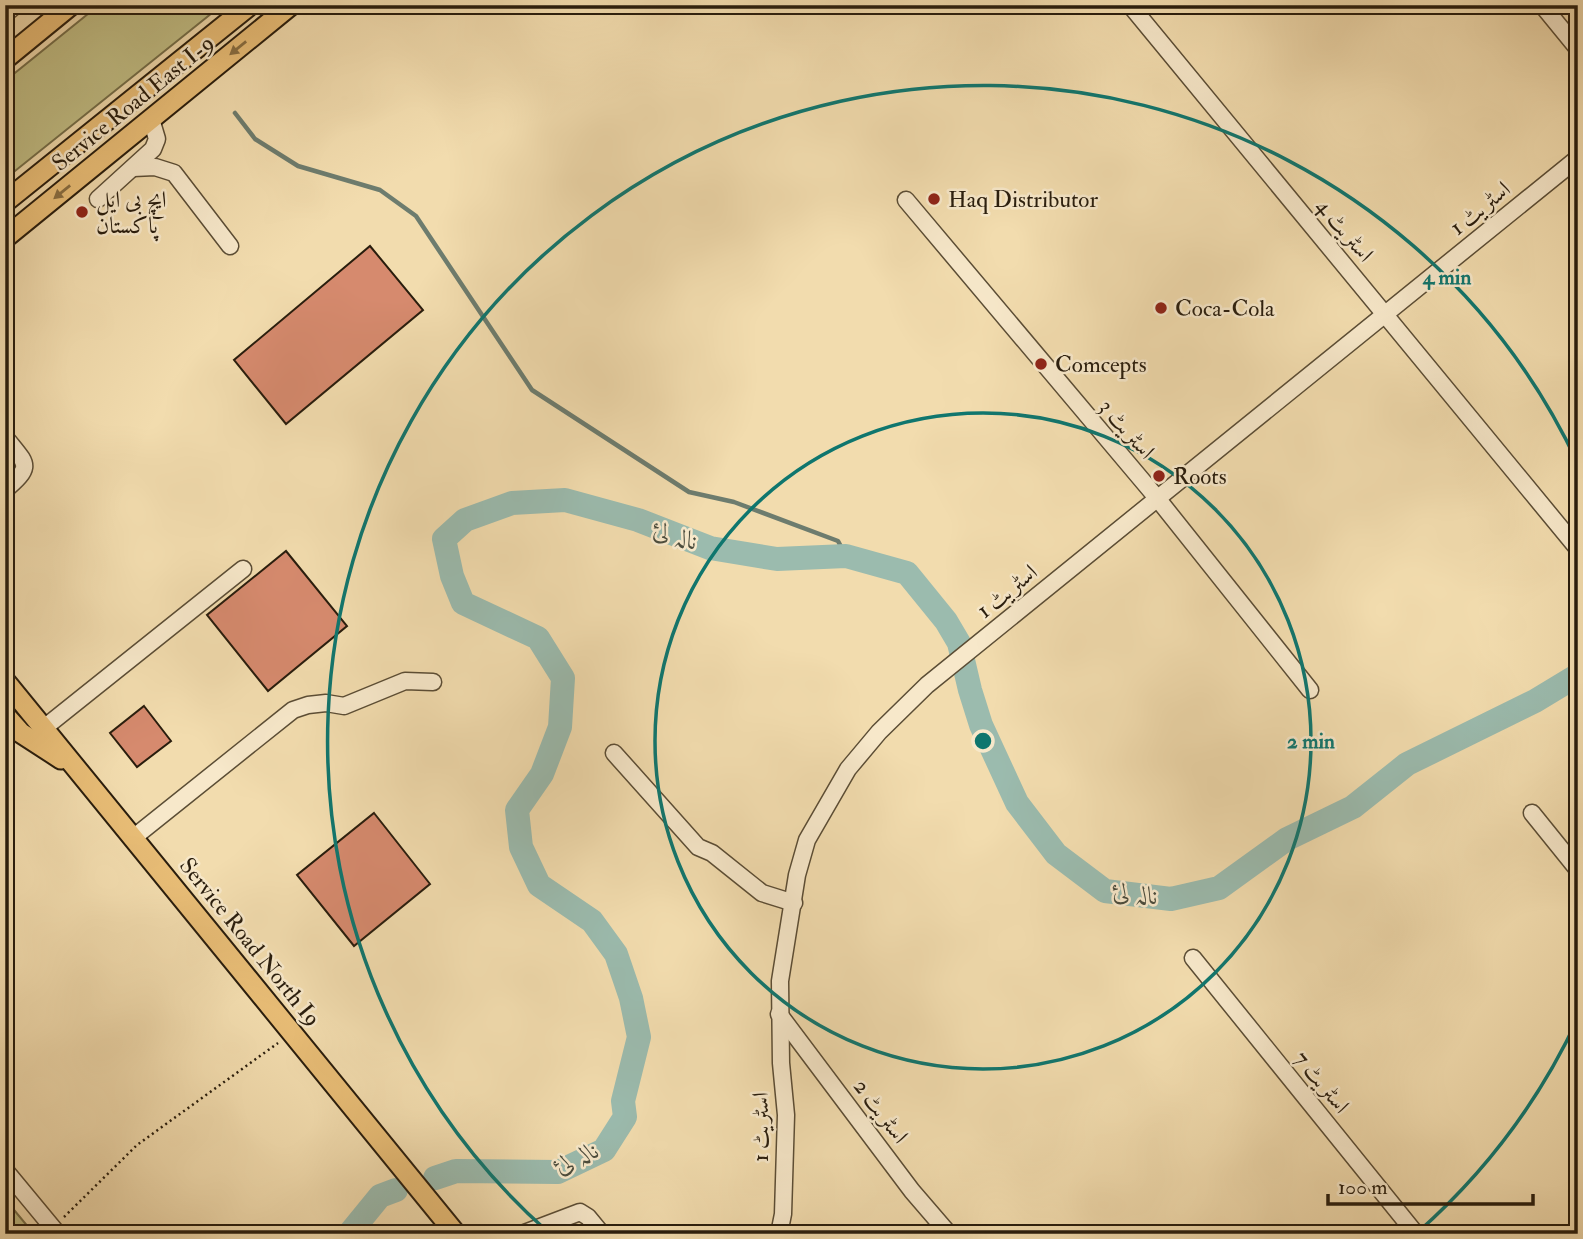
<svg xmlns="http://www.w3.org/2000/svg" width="1583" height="1239" font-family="'IM FELL Double Pica',Amiri,serif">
<rect width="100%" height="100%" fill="#f2dcae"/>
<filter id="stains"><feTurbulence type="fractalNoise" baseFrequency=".00286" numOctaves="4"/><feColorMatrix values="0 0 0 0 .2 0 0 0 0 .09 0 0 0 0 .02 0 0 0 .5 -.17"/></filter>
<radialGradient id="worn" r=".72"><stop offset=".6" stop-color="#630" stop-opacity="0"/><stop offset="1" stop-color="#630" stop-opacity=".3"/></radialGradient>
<g fill="#c1be85" stroke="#756e49" stroke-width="2">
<polygon points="99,5 222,5 5,179 5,81"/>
<polygon points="5,1199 34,1234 5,1234"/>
</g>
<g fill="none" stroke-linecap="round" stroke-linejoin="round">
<polyline stroke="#6d7c6e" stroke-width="4.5" points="235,113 255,139 298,166 380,190 416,216 532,390 689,492 734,502 838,541 846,556"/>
<g stroke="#9bbbae" stroke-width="24">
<polyline points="435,1178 456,1171 558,1172 604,1150 625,1117 623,1101 639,1037 631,998 616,954 592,921 539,885 521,847 517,810 542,774 560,727 563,678 538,638 463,603 452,576 444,539 465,520 512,503 565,500 638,520 710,548 777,559 846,556 907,573 946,621 959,643 970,690 981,725 1017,803 1056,854 1105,891 1171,899 1219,888 1287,839 1353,807 1407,764 1535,701 1578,675"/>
<polyline points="349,1234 380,1196 396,1190"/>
</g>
</g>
<g fill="#d68a6e" stroke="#291d0d" stroke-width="2">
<polygon points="370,246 423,310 286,424 234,360"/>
<polygon points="286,551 347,626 268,691 207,615"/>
<polygon points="144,706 171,741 137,767 110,733"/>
<polygon points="374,813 430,884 354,946 297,875"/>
</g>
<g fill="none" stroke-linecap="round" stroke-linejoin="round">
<g stroke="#5b4d35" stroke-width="19">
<g id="minor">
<polyline points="1130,5 1578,549"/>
<polyline points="1542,5 1578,49"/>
<polyline points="5,14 16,5"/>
<polyline points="133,168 155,167 174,173 230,246"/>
<polyline points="98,199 153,149 157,139 151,119"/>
<polyline points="906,200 1157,498 1310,690"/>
<path d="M5 437C27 465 34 465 5 490"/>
<polyline points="44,728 243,569"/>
<polyline points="614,753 698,847 712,853 762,893 794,903"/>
<polyline points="1532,813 1578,870"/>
<polyline points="133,838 293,710 308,705 326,703 344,706 405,681 433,682"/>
<polyline points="1193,958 1416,1234"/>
<polyline points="779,1014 912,1191 949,1234"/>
<polyline points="5,1170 58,1234"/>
<polyline points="522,1234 580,1212 588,1217 602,1234"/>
<polyline points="779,1234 783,1214 786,1115 781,1063 780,981 797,875 807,840 848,769 879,732 927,685 1578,158"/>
</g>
</g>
<g stroke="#291d0d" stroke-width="23">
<g id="major">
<polyline points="5,59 71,5"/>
<polyline points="5,202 250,5"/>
<polyline points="5,238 291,5"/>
<polyline points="5,681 456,1234"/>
<polyline points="5,715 21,733 61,759"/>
</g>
</g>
<polyline stroke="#291d0d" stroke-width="2.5" stroke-dasharray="2 3.5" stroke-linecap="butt" points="64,1217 137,1145 278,1043"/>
<use href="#minor" stroke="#f7e8ca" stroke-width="16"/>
<use href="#major" stroke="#e9be77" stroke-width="19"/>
</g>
<defs><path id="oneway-solid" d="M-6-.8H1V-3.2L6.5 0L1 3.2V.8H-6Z" transform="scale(1.75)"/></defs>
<g fill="#896e42">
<use href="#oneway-solid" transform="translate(238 48) rotate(141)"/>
<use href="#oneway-solid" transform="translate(62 192) rotate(141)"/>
</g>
<g fill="none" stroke="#0f766e" stroke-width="3.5">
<circle cx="983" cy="741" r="328"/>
<path d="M1578 1018A656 656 0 0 1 1418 1232M548 1232A656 656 0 1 1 1578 464"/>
</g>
<g fill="#8f2418" stroke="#f7e8ca" stroke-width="2.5">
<circle cx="934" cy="199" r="7"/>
<circle cx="82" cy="212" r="7"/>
<circle cx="1161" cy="308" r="7"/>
<circle cx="1041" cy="364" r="7"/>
<circle cx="1159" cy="476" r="7"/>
</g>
<g text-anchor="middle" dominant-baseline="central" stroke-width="5" stroke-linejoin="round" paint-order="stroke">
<g font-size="23" fill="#291d0d" stroke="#f7e8ca">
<text transform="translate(133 103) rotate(-39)">Service Road East I-9</text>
<text transform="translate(1480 208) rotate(-39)">اسٹریٹ 1</text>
<text transform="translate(1345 230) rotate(50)">اسٹریٹ 4</text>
<text transform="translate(1127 429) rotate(49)">اسٹریٹ 3</text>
<text transform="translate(1007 591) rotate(-39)">اسٹریٹ 1</text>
<text transform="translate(250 942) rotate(51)">Service Road North I9</text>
<text transform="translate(1322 1082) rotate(51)">اسٹریٹ 7</text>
<text transform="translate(881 1111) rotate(53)">اسٹریٹ 2</text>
<text transform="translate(760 1127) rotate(-90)">اسٹریٹ 1</text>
</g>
<g font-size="23" fill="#291d0d" stroke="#f7e8ca" text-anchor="start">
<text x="96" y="199">ایچ بی ایل<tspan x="96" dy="26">پاکستان</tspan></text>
<text x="948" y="199">Haq Distributor</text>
<text x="1175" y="308">Coca-Cola</text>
<text x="1055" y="364">Comcepts</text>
<text x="1173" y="476">Roots</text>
</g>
<g font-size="24" font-style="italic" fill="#4b4c3d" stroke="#f7e8ca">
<text transform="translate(676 536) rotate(18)">نالہ لئ</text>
<text transform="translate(1136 894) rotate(8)">نالہ لئ</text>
<text transform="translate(577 1158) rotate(-24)">نالہ لئ</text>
</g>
</g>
<circle cx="983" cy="741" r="10" fill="#0f766e" stroke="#f7e8ca" stroke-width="3.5"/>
<g font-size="21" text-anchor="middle" font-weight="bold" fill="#0f766e" stroke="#f7e8ca" stroke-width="5" stroke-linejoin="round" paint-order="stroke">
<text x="1447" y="284">4 min</text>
<text x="1311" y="748">2 min</text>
</g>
<rect width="1583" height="1239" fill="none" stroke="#f2dcae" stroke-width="28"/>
<rect x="7" y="7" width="1569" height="1225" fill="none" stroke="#291d0d" stroke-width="3.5"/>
<rect x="14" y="14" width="1555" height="1211" fill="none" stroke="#291d0d" stroke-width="2"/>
<path d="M1328 1194v10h205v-10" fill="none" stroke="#291d0d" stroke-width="3.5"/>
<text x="1338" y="1194" font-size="21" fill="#291d0d" stroke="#f7e8ca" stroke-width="5" paint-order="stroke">100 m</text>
<rect width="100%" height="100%" filter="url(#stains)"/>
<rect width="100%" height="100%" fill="url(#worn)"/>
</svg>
